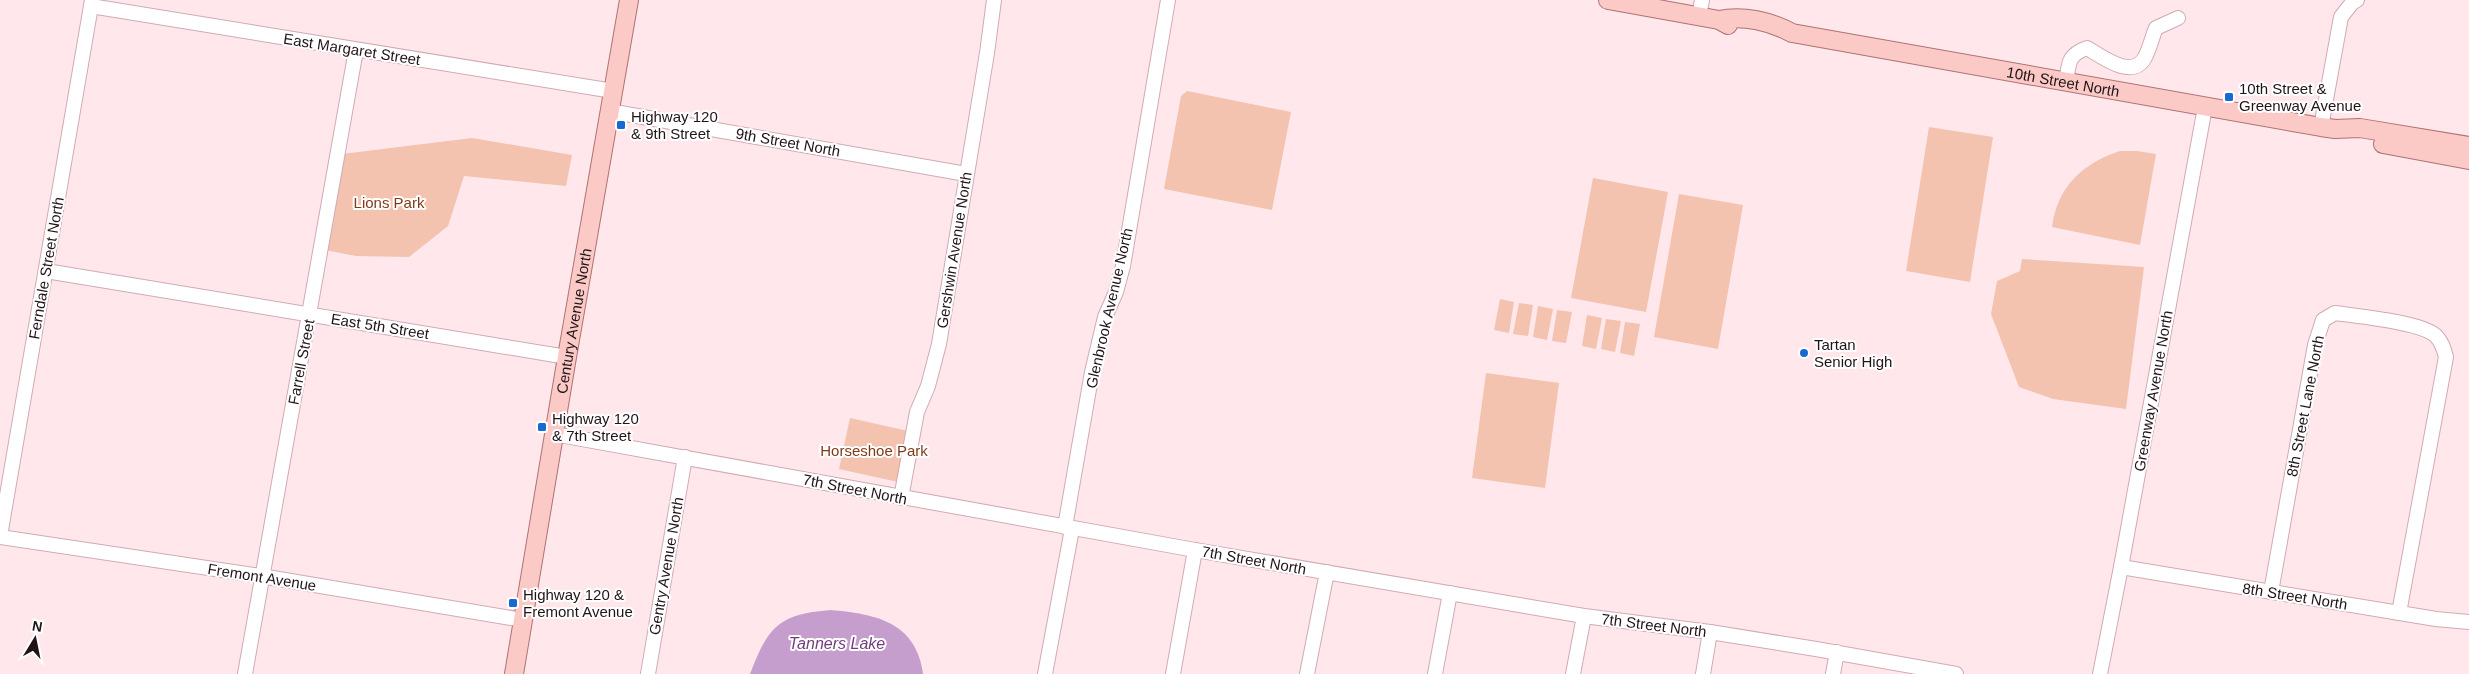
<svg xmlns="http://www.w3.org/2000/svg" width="2469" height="674" font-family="Helvetica,sans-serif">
<rect width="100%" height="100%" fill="#ffe7ec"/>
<g fill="#f3c3af">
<polygon points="1187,91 1291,112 1272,210 1164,189 1181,96"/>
<polygon points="1929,127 1993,137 1970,282 1906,271"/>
<polygon points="472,138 572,155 566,186 464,176 448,226 409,257 356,256 325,250 342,154"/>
<path d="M2120 151H2137L2156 154 2140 245 2052 227C2057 187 2083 163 2120 151Z"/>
<polygon points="1593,178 1668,192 1646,312 1571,298"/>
<polygon points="1679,194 1743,205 1718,349 1654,337"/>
<polygon points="2022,259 2144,267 2126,409 2053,399 2019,387 1991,314 1997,281 2020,271"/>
<polygon points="1500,299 1514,302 1509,333 1494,330"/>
<polygon points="1519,303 1533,305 1528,336 1513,334"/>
<polygon points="1538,306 1553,309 1547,340 1533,337"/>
<polygon points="1557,310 1572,312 1566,343 1552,341"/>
<polygon points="1587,315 1602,318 1596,349 1582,346"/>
<polygon points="1606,319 1621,321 1615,352 1601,349"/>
<polygon points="1625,322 1640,324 1634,356 1620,353"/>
<polygon points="1486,373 1559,383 1545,488 1472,478"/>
<polygon points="850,418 908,431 898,482 839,469"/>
</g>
<path fill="#c59ece" d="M831 610C876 614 916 622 923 674H750C768 627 778 614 831 610Z"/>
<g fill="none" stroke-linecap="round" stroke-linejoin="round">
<g stroke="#d0abb4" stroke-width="16">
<g id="minor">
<polyline points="91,6 613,91"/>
<polyline points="1699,16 1702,0"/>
<path d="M2066 83C2069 64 2067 55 2087 48 2101 56 2133 81 2145 57 2150 48 2152 37 2156 28L2178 18"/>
<polyline points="609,111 966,174"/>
<polyline points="2321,127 2341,17 2352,3 2357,0"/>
<polyline points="46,271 567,357"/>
<polyline points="554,434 1195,550 1584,616 1710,632 1816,649 1956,674"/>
<polyline points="901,498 917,412 928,386 939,344 987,53 994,0"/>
<polyline points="1065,527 1092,372 1105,317 1116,292 1123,266 1168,0"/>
<polyline points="0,536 92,0"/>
<polyline points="0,537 261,576 523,620"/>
<polyline points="2121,567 2436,619 2469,622"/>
<path d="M2271 592 2315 345 2323 320 2335 313C2356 316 2422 322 2436 336 2442 342 2444 349 2446 357L2399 613"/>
<polyline points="245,674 356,50"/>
<polyline points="648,674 685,457"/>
<polyline points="1045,674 1072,529"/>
<polyline points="1173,674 1195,550"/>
<polyline points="1307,674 1327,572"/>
<polyline points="1435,674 1450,593"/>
<polyline points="1573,674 1584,616"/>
<polyline points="1703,674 1710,632"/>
<polyline points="1833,674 1837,652"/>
<polyline points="2100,674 2121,567 2205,107"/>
</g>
</g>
<g stroke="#ad7371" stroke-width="20">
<g id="major">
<polyline points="1608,0 1719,20 1728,25"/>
<path id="s1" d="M1719 20C1743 15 1770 21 1792 33L2321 127 2335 129 2360 128 2469 146"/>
<polyline points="2383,144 2469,160"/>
<path id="s2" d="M514 674 567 357 629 0"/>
</g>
</g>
<use href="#minor" stroke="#fff" stroke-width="14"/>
<use href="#major" stroke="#fbcac7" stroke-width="18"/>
</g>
<g fill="#1769d3" stroke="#fff" stroke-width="2">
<rect x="2224" y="92" width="10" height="10" rx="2.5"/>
<rect x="616" y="120" width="10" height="10" rx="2.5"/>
<circle cx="1804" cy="353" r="5"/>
<rect x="537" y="422" width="10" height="10" rx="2.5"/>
<rect x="508" y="598" width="10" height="10" rx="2.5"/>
</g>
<g text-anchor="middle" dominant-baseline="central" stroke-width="4" stroke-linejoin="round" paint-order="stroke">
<g font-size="15" fill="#211417" stroke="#fff">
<text transform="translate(352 49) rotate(9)">East Margaret Street</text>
<text stroke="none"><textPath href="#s1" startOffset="351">10th Street North</textPath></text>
<text transform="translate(788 142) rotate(10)">9th Street North</text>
<text transform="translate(954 250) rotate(-81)">Gershwin Avenue North</text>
<text transform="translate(46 268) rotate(-80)">Ferndale Street North</text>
<text transform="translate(1109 308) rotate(-77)">Glenbrook Avenue North</text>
<text stroke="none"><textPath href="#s2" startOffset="358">Century Avenue North</textPath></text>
<text transform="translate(380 326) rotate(9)">East 5th Street</text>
<text transform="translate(301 362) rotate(-79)">Farrell Street</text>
<text transform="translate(2153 391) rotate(-80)">Greenway Avenue North</text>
<text transform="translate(2305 406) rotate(-79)">8th Street Lane North</text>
<text transform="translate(855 489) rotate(11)">7th Street North</text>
<text transform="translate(1254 560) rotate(10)">7th Street North</text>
<text transform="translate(666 566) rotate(-80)">Gentry Avenue North</text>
<text transform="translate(262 577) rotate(9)">Fremont Avenue</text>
<text transform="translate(2295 596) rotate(9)">8th Street North</text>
<text transform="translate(1654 625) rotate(7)">7th Street North</text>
</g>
<g font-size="15" fill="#211417" stroke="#fff" text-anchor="start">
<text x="2239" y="88">10th Street &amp;<tspan x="2239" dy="17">Greenway Avenue</tspan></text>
<text x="631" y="116">Highway 120<tspan x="631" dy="17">&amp; 9th Street</tspan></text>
<text x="1814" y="344">Tartan<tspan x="1814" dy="17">Senior High</tspan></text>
<text x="552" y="418">Highway 120<tspan x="552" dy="17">&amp; 7th Street</tspan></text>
<text x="523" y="594">Highway 120 &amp;<tspan x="523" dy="17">Fremont Avenue</tspan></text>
</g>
<g font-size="15" fill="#813917" stroke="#fff">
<text x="389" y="202">Lions Park</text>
<text x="874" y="450">Horseshoe Park</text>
</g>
<g font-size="16" font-style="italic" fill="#703f7b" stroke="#fff">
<text x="837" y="643">Tanners Lake</text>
</g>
</g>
<g transform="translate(35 639) rotate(10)" stroke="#ffffff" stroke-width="4" paint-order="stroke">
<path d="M0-4L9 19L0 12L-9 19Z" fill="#211417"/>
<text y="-8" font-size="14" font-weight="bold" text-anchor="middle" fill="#211417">N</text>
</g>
</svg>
